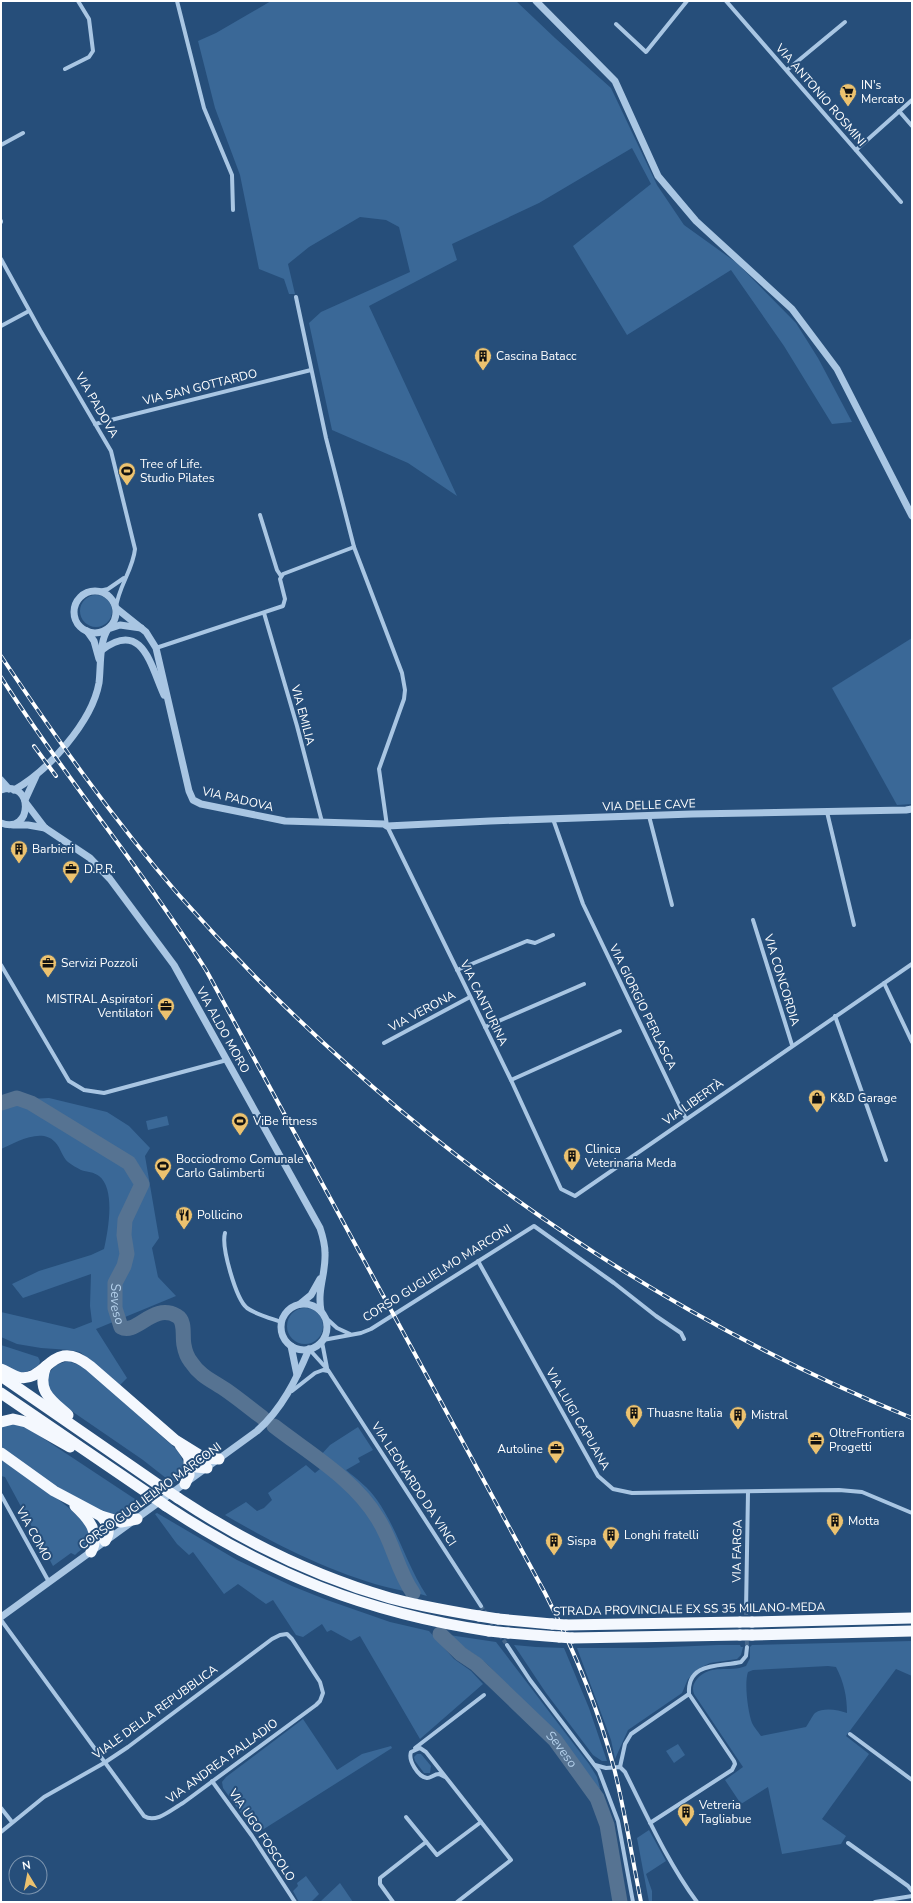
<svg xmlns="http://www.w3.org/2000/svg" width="913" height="1903" font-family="'Nunito Sans',sans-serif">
<rect width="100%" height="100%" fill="#264e7a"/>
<g fill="#3a6897" fill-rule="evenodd">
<polygon points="271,1 516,1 555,38 611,88 657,185 684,225 737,263 796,323 818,358 852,422 832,424 784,346 731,270 627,335 573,246 651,184 632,148 539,203 452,244 457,260 369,306 457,496 408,463 332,430 309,323 321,312 410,272 399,227 386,220 360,217 309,247 288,264 295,294 289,294 284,279 259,269 240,175 215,108 198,41 216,33"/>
<circle cx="96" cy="611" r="16"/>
<polygon points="912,638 912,804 897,805 832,688"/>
<path d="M1 1096 30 1099 49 1098 107 1112 129 1126 150 1148 145 1156 159 1238 152 1248 158 1277 176 1296 96 1329 127 1378 120 1385 80 1352 70 1350 41 1348 17 1344 1 1337V1312L74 1329 92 1322 90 1306 91 1274 23 1298 12 1284 39 1271 91 1255 104 1249C108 1231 116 1189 99 1176 94 1172 87 1172 81 1170 77 1168 72 1165 68 1162 62 1157 61 1148 55 1142 41 1127 15 1143 1 1149Z"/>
<polygon points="167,1116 169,1125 148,1130 146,1121"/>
<circle cx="305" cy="1326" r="18"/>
<path d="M1 1345 38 1357 40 1361 39 1365C23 1376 17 1374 1 1363Z"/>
<path d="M68 1361 84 1367 175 1448C186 1461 187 1471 175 1482H171L143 1460 57 1401 48 1389V1374L56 1365Z"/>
<path d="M6 1423 26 1427 144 1505C137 1510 129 1515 119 1515 95 1514 19 1464 1 1446V1428Z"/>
<path d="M358 1427 373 1450 358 1458 360 1462 346 1470C357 1479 369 1488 377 1500 398 1530 407 1566 427 1596L420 1594C400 1566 392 1531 372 1502 359 1484 337 1470 320 1456L330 1445Z"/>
<path d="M1 1460C19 1472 85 1513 89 1532 91 1542 82 1549 75 1555L71 1553 53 1566 5 1477 1 1476Z"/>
<path d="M306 1465 315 1473 320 1469 326 1471 360 1500 376 1522 389 1548 404 1591C344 1579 278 1546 225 1515L246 1502 257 1511 264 1508 272 1500 268 1493Z"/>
<polygon points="157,1513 237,1560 292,1586 327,1600 390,1622 429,1631 454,1659 471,1671 483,1684 420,1739 360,1636 351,1641 331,1630 327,1632 322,1624 303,1637 296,1635 273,1600 266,1604 238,1584 224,1594 193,1552 189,1555 177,1544 155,1514"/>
<path d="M449 1635 496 1642 589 1764 597 1777 600 1788 598 1790 556 1736 488 1665C476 1654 461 1647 449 1635Z"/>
<path d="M912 1641V1676L896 1669 846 1736 869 1754 822 1819 846 1836 841 1844 782 1854 768 1787 741 1804 725 1780 743 1767 694 1694C692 1688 693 1684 697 1679 711 1663 729 1673 746 1666L750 1658V1647L752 1645ZM828 1666 836 1667C844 1682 847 1697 847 1713 838 1710 824 1707 815 1713 812 1716 809 1723 806 1727L761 1736C758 1732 754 1727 752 1723 748 1712 744 1683 748 1672L753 1670Z"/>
<polygon points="514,1645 536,1647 564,1648 589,1708 607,1761 602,1761 593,1755 546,1693"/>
<polygon points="718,1645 740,1645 741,1647 743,1647 741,1655 737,1659 710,1663 698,1669 688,1679 682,1693 628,1730 615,1759 611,1740 577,1648 647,1648"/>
<polygon points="303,1719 337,1770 362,1754 391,1746 392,1748 256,1834 223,1788 222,1782 226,1777"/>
<polygon points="678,1744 685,1755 674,1763 666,1751"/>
<polygon points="417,1754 421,1754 431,1766 430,1773 424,1773 415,1761 414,1757"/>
<polygon points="649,1830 666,1861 646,1874 652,1891 652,1902 649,1902 637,1838"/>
<polygon points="306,1876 319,1894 311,1902 299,1902 293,1891 298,1886 297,1883"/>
<polygon points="340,1883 353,1902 320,1902"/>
</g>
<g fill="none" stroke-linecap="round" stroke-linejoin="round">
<g stroke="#567392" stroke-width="15">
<path id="s1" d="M1 1103 17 1098 31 1103 129 1163 142 1184 125 1220 124 1235 127 1254 124 1266 115 1283V1308L121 1327C136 1336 153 1302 177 1316 186 1321 182 1336 184 1345 185 1351 187 1357 191 1362 200 1376 213 1381 226 1390 239 1399 251 1409 263 1418"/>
<path d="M274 1426C310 1454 354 1479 378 1519 393 1542 397 1570 413 1593"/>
<path id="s2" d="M440 1634 461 1654 476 1664 555 1740 597 1798 607 1825 620 1902"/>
</g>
<g stroke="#47698e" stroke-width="4" stroke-dasharray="4 2" stroke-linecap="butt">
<polyline points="481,1606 496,1629"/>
<polyline points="746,1611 747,1647"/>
<polyline points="500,1635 507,1645"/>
</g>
<g stroke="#a9c6e3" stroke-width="4">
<polyline points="177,1 204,108 232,175 233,210"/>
<polyline points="726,1 901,202"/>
<polyline points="616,24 646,52 687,1"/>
<polyline points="65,69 89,57 93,51 89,19 78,1"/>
<polyline points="787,70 845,22"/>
<polyline points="899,111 912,126"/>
<polyline points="1,145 23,133"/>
<polyline points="856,150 912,100"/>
<polyline points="1,222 1,221"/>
<path d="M1 259 40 330 111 451 135 549C133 570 118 587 116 608"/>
<polyline points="296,297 326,438 354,547 402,673 405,690 404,699 379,769 387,826 511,1080 561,1189 575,1196 912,964"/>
<polyline points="1,326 29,311"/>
<polyline points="95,424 311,370"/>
<polyline points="260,515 277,570 281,576"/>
<polyline points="99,591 108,589 124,578"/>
<polyline points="264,613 297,726 322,822"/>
<polyline points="156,648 283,606 285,599 280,579 283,574 354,547"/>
<polyline points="827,812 854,925"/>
<polyline points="649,816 672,905"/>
<polyline points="553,819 583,904 686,1119"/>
<polyline points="753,920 792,1045"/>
<polyline points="1,965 69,1081 84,1090 104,1093 227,1060"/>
<polyline points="457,970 527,941 535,943 553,935"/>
<polyline points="884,983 912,1042"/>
<polyline points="835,1016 886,1160"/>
<polyline points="485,1027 584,984"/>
<polyline points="384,1043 470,997"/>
<polyline points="511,1080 620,1031"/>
<path d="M225 1233C221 1247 236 1299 247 1308 257 1315 270 1318 282 1322"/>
<polyline points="478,1261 598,1476 613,1489 632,1493 839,1490 862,1492 912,1513"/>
<polyline points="326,1318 337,1328 350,1334"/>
<polyline points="323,1340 361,1333 371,1329 534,1226 614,1283 656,1316 681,1333 684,1339"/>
<polyline points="322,1342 327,1368"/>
<polyline points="309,1349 328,1370 481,1606"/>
<polyline points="292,1391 315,1373 323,1370 328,1371"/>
<polyline points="1,1495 49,1582"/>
<polyline points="746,1611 748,1492"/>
<path d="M1 1620 144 1816C156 1824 172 1809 183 1803L316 1705 320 1701 323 1693 320 1682 292 1639 287 1634 280 1635 272 1639 128 1747 104 1763 44 1797 1 1832"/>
<polyline points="507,1645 530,1680 599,1771 618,1821 633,1902"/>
<path d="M689 1694C687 1661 721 1667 741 1662L746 1656 747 1647"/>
<polyline points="850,1734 912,1780"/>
<polyline points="415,1748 484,1695"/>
<path d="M595 1765 606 1768 620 1767 625 1772C647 1816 668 1863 697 1902"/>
<polyline points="620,1767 625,1744 631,1734 689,1694 734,1761 735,1764 732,1770 650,1823"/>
<path d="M445 1777 439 1774C434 1774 431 1778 427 1778 418 1777 408 1760 411 1752L420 1748 426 1752 511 1860 457 1902"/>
<polyline points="212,1781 252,1836 295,1902"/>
<polyline points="1,1808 12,1822"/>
<polyline points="406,1817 437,1855 481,1822"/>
<polyline points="848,1843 908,1886 912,1891"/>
<polyline points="393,1902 380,1884 380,1878 426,1842"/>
<polyline points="875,1902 912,1896"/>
</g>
<g stroke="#a9c6e3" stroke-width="7">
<polyline points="536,1 615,81 658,176 696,221 792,309 837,369 912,516"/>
<circle cx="95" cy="612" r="21"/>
<polyline points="116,608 146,632 156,648 189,791 193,800 201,804 285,821 384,824 387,826 490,821 692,814 906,810 912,809"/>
<polyline points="87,631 94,641 99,659"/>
<path d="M102 650C143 619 151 667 164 695"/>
<polyline points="1,780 9,789"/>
<path d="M1 790C34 779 33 835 1 823"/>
<path d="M14 790C48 771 92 722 99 683 101 667 99 642 108 629L120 625 141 628"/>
<polyline points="25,800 36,776"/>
<path d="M26 803 45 828 90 858 110 879 174 965 320 1228C323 1237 325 1245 325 1253 326 1274 317 1289 321 1311"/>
<polyline points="13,825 28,825 45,828"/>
<circle cx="304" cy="1327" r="23"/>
<polyline points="300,1304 311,1295 320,1279"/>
<polyline points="291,1346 297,1375"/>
<path d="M1 1617 257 1431C282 1409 296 1380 309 1349"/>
</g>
<g stroke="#f4f8fe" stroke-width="11">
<path d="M46 1366C36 1391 51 1400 68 1415"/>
<path d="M1 1369C6 1371 12 1375 18 1377 47 1384 52 1335 90 1366L175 1440 204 1458 219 1459"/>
<polyline points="1,1376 163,1488"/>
<polyline points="1,1393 152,1496"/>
<polyline points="1,1422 13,1419 26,1422 70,1447"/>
<polyline points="180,1445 196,1467 207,1468"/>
<polyline points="1,1453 54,1491 101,1516 121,1522 137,1519"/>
<polyline points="185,1484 189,1475 189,1459"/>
<path d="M178 1498C243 1541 314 1576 390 1598 419 1606 450 1611 479 1616"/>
<path d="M75 1506C89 1519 101 1533 91 1552"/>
<path d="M166 1506C269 1574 367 1613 489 1631"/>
<path d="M101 1516C108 1524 111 1531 105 1541"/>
<polyline points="498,1619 552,1624"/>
<polyline points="752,1622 912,1618"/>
<polyline points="566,1625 740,1622"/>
<polyline points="508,1633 559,1637"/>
<polyline points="752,1635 912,1631"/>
<polyline points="572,1638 740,1635"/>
</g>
<g stroke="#fff" stroke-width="4">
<g id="rail">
<path d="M1 656C56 738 113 819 178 894 379 1122 630 1303 912 1418"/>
<path d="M1 677C65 778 142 869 206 970L545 1593C573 1648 598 1707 614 1768 625 1812 632 1857 641 1902"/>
<polyline points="34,746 56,776"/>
</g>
</g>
<use href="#rail" stroke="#264e7a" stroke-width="2.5" stroke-dasharray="8" stroke-linecap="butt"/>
<g stroke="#f4f8fe" stroke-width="11">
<polyline points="163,1488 178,1498"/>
<polyline points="152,1496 166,1506"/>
<polyline points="479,1616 498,1619"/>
<polyline points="740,1622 752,1622"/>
<polyline points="552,1624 566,1625"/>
<polyline points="489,1631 508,1633"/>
<polyline points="740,1635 752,1635"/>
<polyline points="559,1637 572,1638"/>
</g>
</g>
<defs>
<g id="supermarket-pin" transform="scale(0.9)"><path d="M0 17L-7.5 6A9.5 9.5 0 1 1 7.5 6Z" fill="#ecc26f" stroke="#264e7a"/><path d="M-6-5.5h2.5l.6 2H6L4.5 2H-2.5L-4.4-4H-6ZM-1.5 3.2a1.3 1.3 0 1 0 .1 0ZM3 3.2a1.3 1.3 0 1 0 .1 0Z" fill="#111"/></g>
<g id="building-pin" transform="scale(0.9)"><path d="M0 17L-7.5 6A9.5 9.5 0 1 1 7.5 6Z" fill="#ecc26f" stroke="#264e7a"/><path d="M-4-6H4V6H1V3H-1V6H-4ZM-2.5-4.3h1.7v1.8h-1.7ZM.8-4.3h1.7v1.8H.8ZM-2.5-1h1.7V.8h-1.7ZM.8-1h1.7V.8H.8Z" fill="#111"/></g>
<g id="stadium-pin" transform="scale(0.9)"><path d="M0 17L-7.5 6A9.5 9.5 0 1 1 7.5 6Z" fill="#ecc26f" stroke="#264e7a"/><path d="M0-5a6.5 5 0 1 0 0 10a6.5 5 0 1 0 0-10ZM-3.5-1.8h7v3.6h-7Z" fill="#111"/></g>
<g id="office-pin" transform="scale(0.9)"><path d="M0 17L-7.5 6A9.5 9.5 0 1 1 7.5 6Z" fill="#ecc26f" stroke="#264e7a"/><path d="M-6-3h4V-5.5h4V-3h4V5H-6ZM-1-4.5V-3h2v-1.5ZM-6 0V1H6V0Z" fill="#111"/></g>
<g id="shop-pin" transform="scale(0.9)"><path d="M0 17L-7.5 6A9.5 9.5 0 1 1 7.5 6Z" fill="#ecc26f" stroke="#264e7a"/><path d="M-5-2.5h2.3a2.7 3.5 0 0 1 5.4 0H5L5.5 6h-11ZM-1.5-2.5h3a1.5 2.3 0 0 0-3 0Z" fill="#111"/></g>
<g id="restaurant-pin" transform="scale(0.9)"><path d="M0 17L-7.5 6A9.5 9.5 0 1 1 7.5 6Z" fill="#ecc26f" stroke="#264e7a"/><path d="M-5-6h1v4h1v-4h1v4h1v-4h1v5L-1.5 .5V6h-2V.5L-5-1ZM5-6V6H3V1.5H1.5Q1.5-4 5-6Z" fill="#111"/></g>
</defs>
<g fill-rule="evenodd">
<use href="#supermarket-pin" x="848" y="92"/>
<use href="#building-pin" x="483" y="356"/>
<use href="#stadium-pin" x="127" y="471"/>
<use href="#building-pin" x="19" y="849"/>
<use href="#office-pin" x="71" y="869"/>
<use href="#office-pin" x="48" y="963"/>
<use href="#office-pin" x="166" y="1006"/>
<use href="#shop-pin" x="817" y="1098"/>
<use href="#stadium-pin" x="240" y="1121"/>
<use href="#building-pin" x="572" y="1156"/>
<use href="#stadium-pin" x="163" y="1166"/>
<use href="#restaurant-pin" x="184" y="1215"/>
<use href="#building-pin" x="634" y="1413"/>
<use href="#building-pin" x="738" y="1415"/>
<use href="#office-pin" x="816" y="1440"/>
<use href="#office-pin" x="556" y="1449"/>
<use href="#building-pin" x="835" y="1521"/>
<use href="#building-pin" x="611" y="1535"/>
<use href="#building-pin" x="554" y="1541"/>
<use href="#building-pin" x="686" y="1812"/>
</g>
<g text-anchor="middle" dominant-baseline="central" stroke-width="4" stroke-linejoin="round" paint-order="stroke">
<g font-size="12" fill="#fff" stroke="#264e7a" text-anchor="start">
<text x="861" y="85">IN's<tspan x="861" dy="14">Mercato</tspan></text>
<text x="496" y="356">Cascina Batacc</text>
<text x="140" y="464">Tree of Life.<tspan x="140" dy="14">Studio Pilates</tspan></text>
<text x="32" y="849">Barbieri</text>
<text x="84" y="869">D.P.R.</text>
<text x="61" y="963">Servizi Pozzoli</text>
<text x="153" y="999" text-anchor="end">MISTRAL Aspiratori<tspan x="153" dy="14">Ventilatori</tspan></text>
<text x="830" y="1098">K&amp;D Garage</text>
<text x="253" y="1121">ViBe fitness</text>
<text x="585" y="1149">Clinica<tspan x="585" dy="14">Veterinaria Meda</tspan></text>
<text x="176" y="1159">Bocciodromo Comunale<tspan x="176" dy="14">Carlo Galimberti</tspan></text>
<text x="197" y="1215">Pollicino</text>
<text x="647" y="1413">Thuasne Italia</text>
<text x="751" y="1415">Mistral</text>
<text x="829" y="1433">OltreFrontiera<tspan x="829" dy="14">Progetti</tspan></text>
<text x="543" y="1449" text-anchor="end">Autoline</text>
<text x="848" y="1521">Motta</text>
<text x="624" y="1535">Longhi fratelli</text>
<text x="567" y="1541">Sispa</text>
<text x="699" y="1805">Vetreria<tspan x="699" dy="14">Tagliabue</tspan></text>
</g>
<g font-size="12" fill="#fff" stroke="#264e7a">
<text transform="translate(821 95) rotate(49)">VIA ANTONIO ROSMINI</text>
<text transform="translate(200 387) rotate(-14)">VIA SAN GOTTARDO</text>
<text transform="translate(97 405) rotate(60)">VIA PADOVA</text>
<text transform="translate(303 715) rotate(75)">VIA EMILIA</text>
<text transform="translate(238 799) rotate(13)">VIA PADOVA</text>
<text transform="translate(649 805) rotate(-2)">VIA DELLE CAVE</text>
<text transform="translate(782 980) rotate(73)">VIA CONCORDIA</text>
<text transform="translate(484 1003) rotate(64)">VIA CANTURINA</text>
<text transform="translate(643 1007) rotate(64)">VIA GIORGIO PERLASCA</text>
<text transform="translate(422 1011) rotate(-28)">VIA VERONA</text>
<text transform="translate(223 1030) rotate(61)">VIA ALDO MORO</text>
<text transform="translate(693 1102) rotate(-35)">VIA LIBERTÀ</text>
<text transform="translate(437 1273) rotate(-32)">CORSO GUGLIELMO MARCONI</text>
<text transform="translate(578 1419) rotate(60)">VIA LUIGI CAPUANA</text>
<text transform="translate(414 1484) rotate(57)">VIA LEONARDO DA VINCI</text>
<text transform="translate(150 1496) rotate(-36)">CORSO GUGLIELMO MARCONI</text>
<text transform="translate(34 1534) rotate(61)">VIA COMO</text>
<text transform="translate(737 1551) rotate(-89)">VIA FARGA</text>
<text transform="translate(689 1609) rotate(-1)">STRADA PROVINCIALE EX SS 35 MILANO-MEDA</text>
<text transform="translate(155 1712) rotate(-36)">VIALE DELLA REPUBBLICA</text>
<text transform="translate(222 1761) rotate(-36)">VIA ANDREA PALLADIO</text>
<text transform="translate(262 1835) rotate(56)">VIA UGO FOSCOLO</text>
</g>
<g font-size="13" font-style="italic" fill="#b4d0eb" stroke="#264e7a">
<text stroke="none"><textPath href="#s1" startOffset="298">Seveso</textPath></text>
<text stroke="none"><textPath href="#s2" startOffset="168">Seveso</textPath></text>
</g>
</g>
<rect width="913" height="1903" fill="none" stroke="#ffffff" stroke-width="4"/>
<g transform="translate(28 1875) rotate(350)"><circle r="19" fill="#264e7a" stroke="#7d95af"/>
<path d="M0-3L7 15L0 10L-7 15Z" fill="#ecc26f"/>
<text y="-6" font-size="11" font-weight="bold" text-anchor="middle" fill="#ffffff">N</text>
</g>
</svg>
